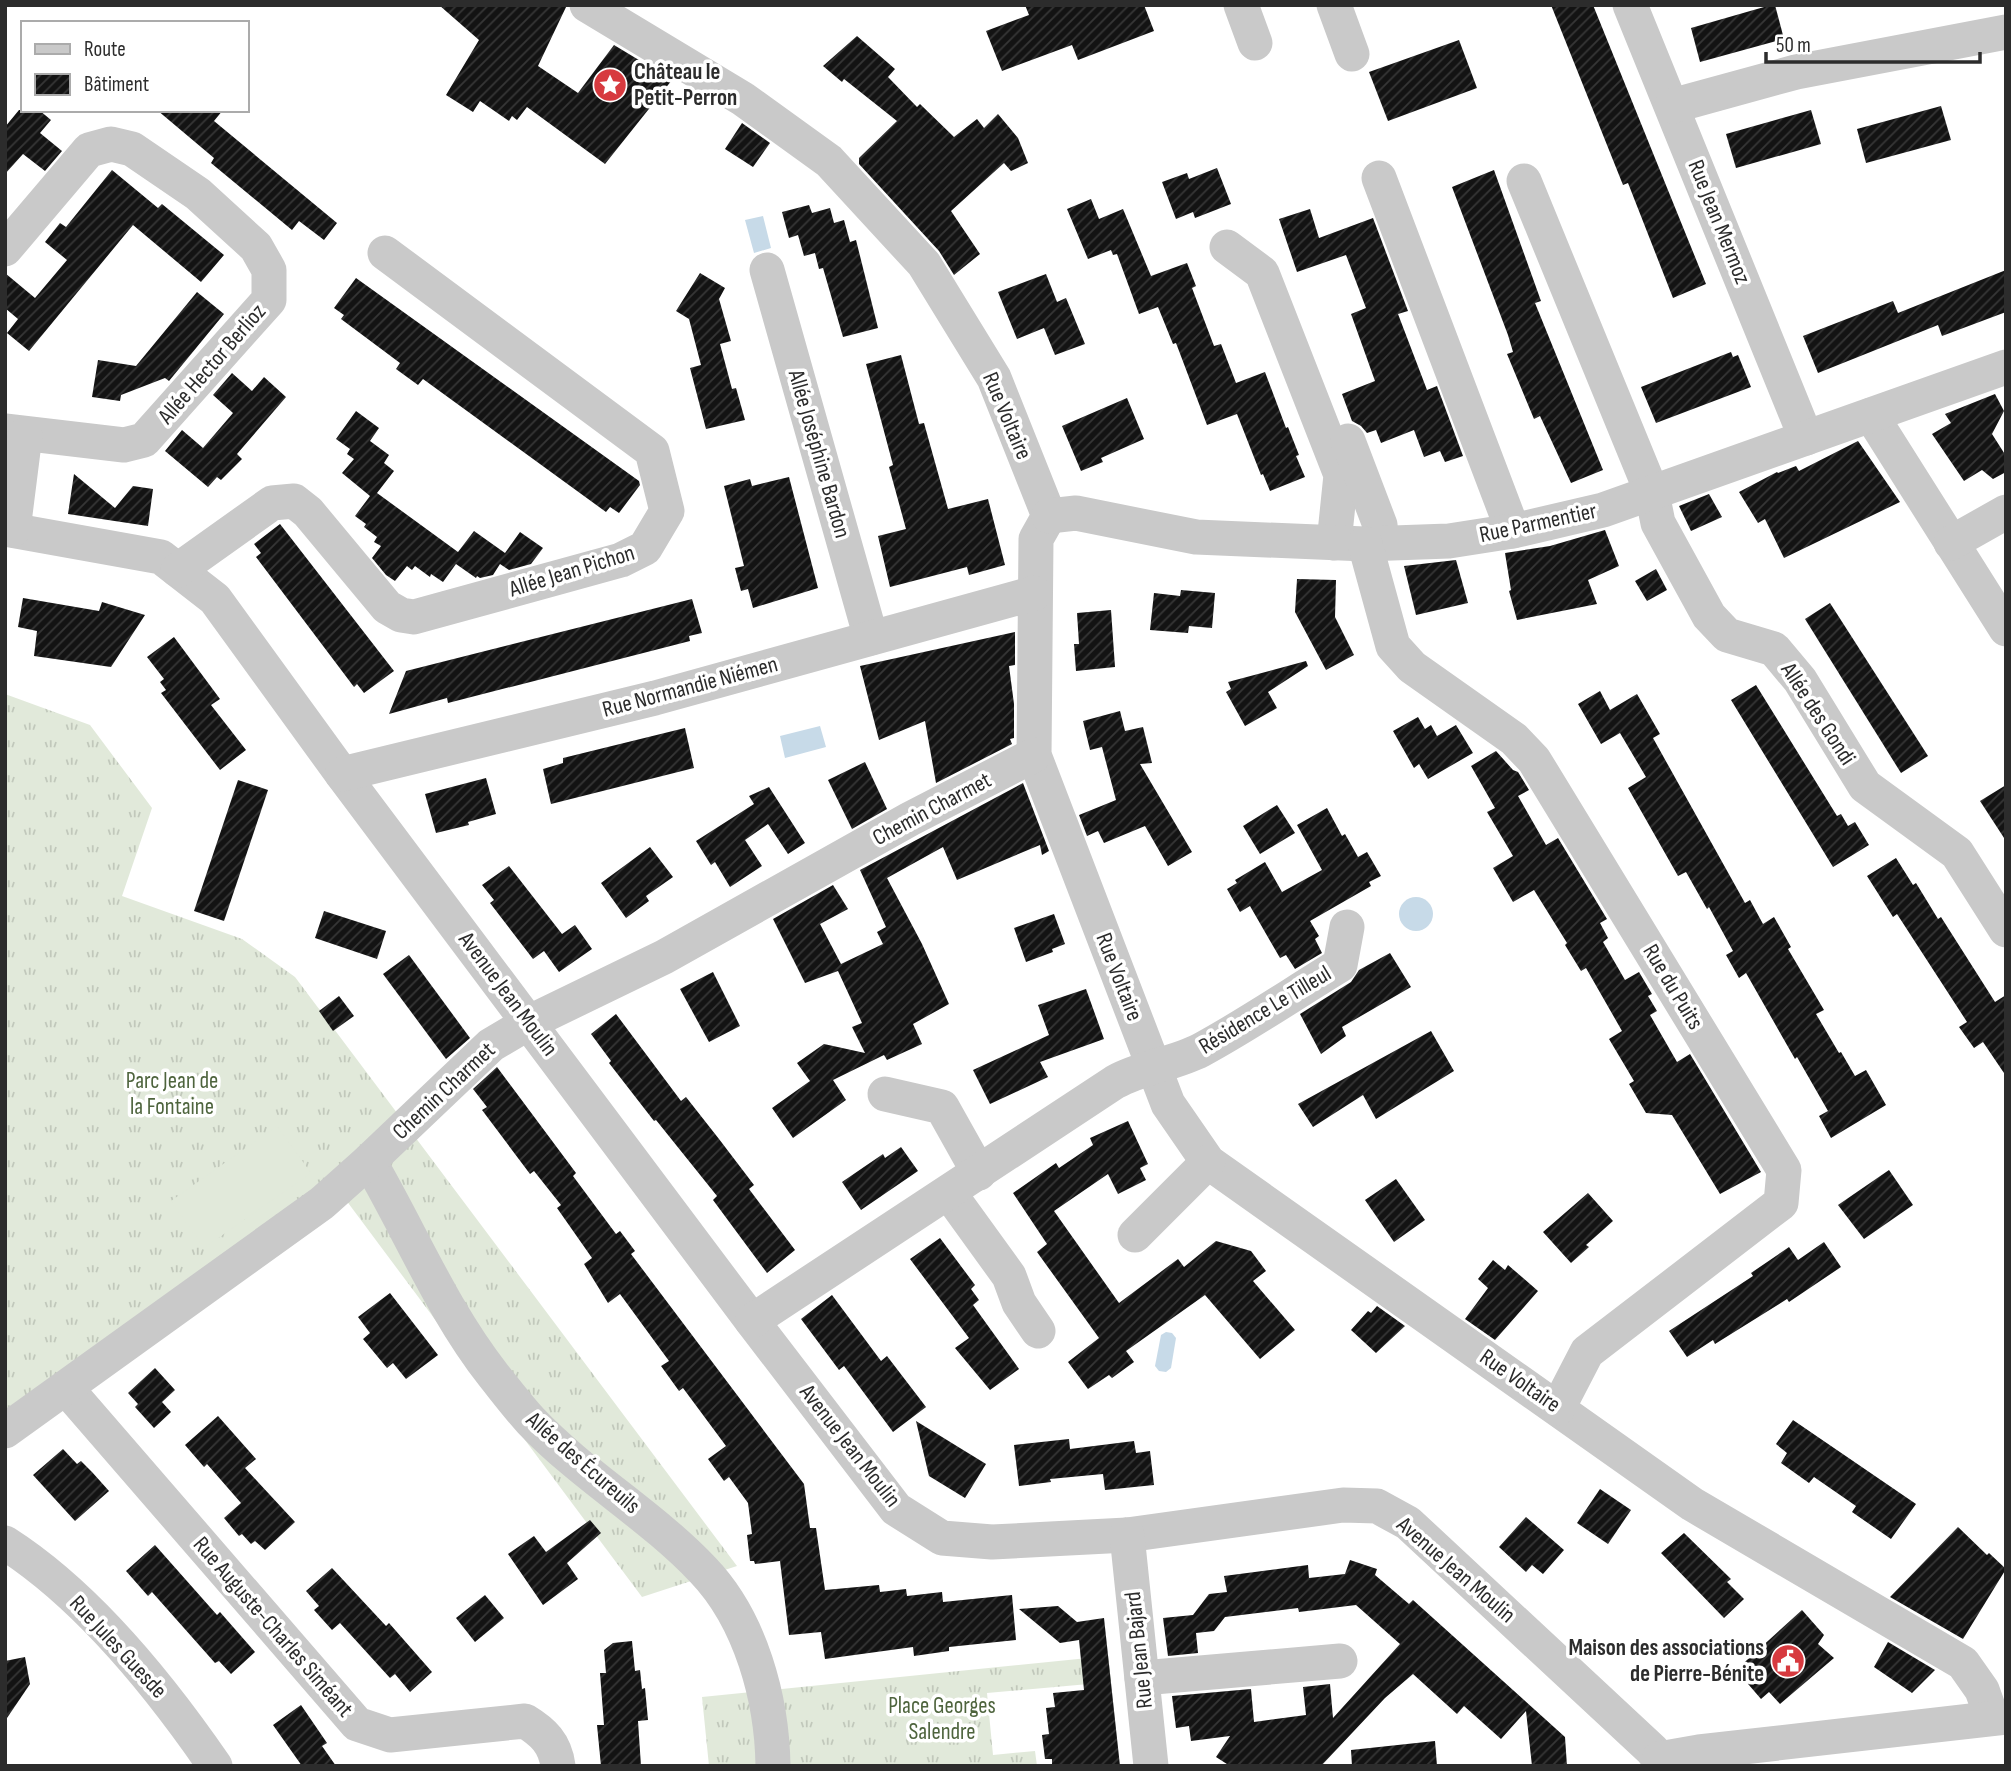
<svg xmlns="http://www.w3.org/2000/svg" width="2011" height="1771" font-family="'Sofia Sans Condensed',sans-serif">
<defs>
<pattern id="grass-tufts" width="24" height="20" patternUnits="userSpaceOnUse" patternTransform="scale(1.75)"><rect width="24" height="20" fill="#e1e9da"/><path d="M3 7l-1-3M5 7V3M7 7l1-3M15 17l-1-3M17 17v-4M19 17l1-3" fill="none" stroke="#c1c8bb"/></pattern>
<pattern id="building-hatch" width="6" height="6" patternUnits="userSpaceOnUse" patternTransform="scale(1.75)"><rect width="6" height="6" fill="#131313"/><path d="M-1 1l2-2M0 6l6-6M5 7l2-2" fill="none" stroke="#363636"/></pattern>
</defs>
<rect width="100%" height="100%" fill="#fff"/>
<g fill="url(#grass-tufts)">
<polygon points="5,694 90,725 152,808 122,896 242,939 295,977 737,1566 642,1597 334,1184 5,1419"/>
<polygon points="1108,1656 1111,1682 987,1693 993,1755 1035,1751 1037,1766 709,1766 702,1697"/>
</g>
<polygon fill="#e1e9da" points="277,1126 311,1173 204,1248 171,1201"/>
<g fill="#c7dae8">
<polygon points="763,216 771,248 754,253 745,220"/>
<polygon points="820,726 826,747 785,758 780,736"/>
<circle cx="1416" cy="914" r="17"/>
<polygon points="1166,1332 1172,1333 1176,1338 1171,1368 1166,1372 1159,1371 1155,1366 1161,1335"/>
</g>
<g fill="url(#building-hatch)">
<polygon points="439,5 567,5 538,66 578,93 614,45 672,80 605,164 527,107 517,120 512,116 509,121 480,101 473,112 446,95 479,40"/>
<polygon points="1025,5 1144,5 1154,31 1078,60 1072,45 1002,71 986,31 1029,15"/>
<polygon points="1551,5 1593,5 1706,284 1673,298 1628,183 1623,185"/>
<polygon points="1771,5 1775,5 1784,39 1700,62 1691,28"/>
<polygon points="857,36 895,69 888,77 917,107 920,104 954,137 977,119 984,128 998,114 1018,138 1028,163 1011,171 1004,163 951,211 980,254 954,275 939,251 859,164 859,158 897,121 844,79 842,82 823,66"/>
<polygon points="1459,40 1477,88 1388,121 1369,72"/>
<polygon points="1941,106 1951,140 1866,163 1857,129"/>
<polygon points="19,110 39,110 51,120 40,133 62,151 45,171 23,154 5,174 5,127"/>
<polygon points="157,110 223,110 214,121 337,223 324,240 299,221 292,230 211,163 214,158"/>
<polygon points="1811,110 1821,144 1736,168 1726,134"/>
<polygon points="742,123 770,143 753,167 725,149"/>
<polygon points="1217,168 1231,204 1195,218 1193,212 1176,219 1162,182 1187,173 1189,179"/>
<polygon points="112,170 158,208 162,204 224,255 201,282 133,225 29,351 7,333 18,319 5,308 5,273 35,298 67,260 45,242 60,223 66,227"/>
<polygon points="1494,170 1541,301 1535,303 1603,470 1571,483 1540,416 1534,419 1507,354 1513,352 1508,335 1452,187"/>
<polygon points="1091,199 1099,219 1123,209 1151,276 1187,263 1196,286 1192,288 1214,346 1221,344 1236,383 1265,372 1286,428 1288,427 1299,455 1296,456 1305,477 1270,491 1263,474 1261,475 1237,414 1207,425 1176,343 1173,344 1158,307 1139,314 1117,254 1113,255 1111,250 1088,259 1067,209"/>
<polygon points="809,205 812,213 830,208 834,223 844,220 850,242 856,240 878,328 843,337 823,268 819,269 815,253 804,256 798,235 789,238 782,212"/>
<polygon points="1310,209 1319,238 1373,218 1408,311 1398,314 1427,390 1437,386 1463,456 1445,462 1440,451 1424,457 1414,430 1381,443 1376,430 1367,433 1361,426 1352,421 1342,394 1375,381 1351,314 1366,308 1346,255 1297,272 1279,219"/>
<polygon points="2006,270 2006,312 1942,336 1938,325 1818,373 1803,336 1893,301 1898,313"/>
<polygon points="700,273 725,288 719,299 731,341 720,344 732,389 736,388 745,420 706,429 690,368 701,365 689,319 676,311"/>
<polygon points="1046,274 1057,302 1066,298 1085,344 1055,355 1044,328 1017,339 998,292"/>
<polygon points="356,278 639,481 640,485 619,513 610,507 606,512 423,379 418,385 396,369 400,363 341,319 344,315 334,308"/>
<polygon points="197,292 224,314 169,381 165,378 121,395 120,401 92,397 98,360 136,366"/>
<polygon points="1731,352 1733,357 1738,355 1751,387 1656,423 1641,387"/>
<polygon points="901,355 919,424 924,423 948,509 988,499 1005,565 969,575 967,567 890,587 878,536 906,529 889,467 893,465 866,364"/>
<polygon points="232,373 252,391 264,377 286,397 237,454 242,459 221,480 217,477 208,487 165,451 182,430 203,448 233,413 213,395"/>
<polygon points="1995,394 2004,411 1992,434 2006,456 2006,472 1993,479 1982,470 1964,481 1932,434 1951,423 1945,414"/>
<polygon points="1127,398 1144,439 1101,458 1103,462 1081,471 1062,426"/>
<polygon points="356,411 379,428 370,441 389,455 384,463 394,471 377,493 458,552 474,531 505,553 520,532 543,548 531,564 509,570 500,564 493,575 480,578 477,576 476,578 456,564 443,582 431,574 430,577 415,566 412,570 407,566 395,581 386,575 372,558 381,546 374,542 377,537 364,527 366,524 355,516 370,496 342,473 354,459 347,454 350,449 336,439"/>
<polygon points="1858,441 1900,502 1784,558 1765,519 1758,523 1739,492 1777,472 1778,473 1796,466 1799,471"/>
<polygon points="74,474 115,508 133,486 153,489 148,526 68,514"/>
<polygon points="789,477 818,588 753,608 748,589 741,591 735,568 744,566 724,486 750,479 752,486"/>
<polygon points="1709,494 1722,517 1691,531 1679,506"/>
<polygon points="280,524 394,671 364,693 357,684 354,687 256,557 261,553 254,544"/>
<polygon points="1605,530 1619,566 1588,580 1597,604 1517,620 1509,591 1511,590 1505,553 1550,546"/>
<polygon points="1456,560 1468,603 1416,615 1404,566"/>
<polygon points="1656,569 1667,590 1647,601 1635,581"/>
<polygon points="1297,579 1336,580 1335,617 1354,655 1326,670 1295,612"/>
<polygon points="1181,590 1215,593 1212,628 1189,626 1188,633 1150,630 1154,593 1180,596"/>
<polygon points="23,598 99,611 102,602 145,615 111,667 34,656 37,631 18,627"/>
<polygon points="692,599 702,633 689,636 690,641 448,703 447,698 389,714 406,671"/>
<polygon points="1830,603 1928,756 1901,773 1805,619"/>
<polygon points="1111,610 1115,667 1076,671 1074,644 1079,644 1077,613"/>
<polygon points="1015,632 1015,665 1009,666 1014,704 1014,738 1010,739 1012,744 936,783 925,721 879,740 860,666"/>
<polygon points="174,637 220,699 211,705 246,750 220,770 161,693 166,690 160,682 164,679 147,657"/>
<polygon points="1306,661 1308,666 1268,692 1277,708 1245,726 1226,692 1231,689 1228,682"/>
<polygon points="1756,685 1837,816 1841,814 1848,826 1855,822 1869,845 1833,867 1731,700"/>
<polygon points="1600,691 1610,710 1637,694 1660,734 1653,738 1745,903 1750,900 1763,924 1774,917 1791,947 1788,949 1824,1010 1816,1014 1839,1053 1841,1052 1855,1076 1866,1070 1886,1105 1831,1138 1819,1116 1828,1111 1797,1057 1795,1059 1746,973 1739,978 1726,955 1733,951 1709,907 1707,909 1686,872 1678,876 1628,788 1646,777 1620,733 1601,744 1578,704"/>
<polygon points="1120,711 1125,731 1143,727 1152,763 1140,764 1192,852 1168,866 1145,826 1104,843 1098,831 1087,836 1079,815 1116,800 1102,747 1090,750 1083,721"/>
<polygon points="1418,717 1425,729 1431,725 1437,736 1456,725 1473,753 1428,779 1419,764 1414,768 1393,731"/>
<polygon points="685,728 694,768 551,804 543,769 563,763 563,758"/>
<polygon points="1496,751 1513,770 1518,772 1529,790 1518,796 1546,845 1558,838 1607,919 1600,923 1608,938 1603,942 1625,980 1639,972 1652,994 1648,996 1657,1011 1650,1015 1677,1062 1690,1054 1761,1172 1720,1194 1672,1115 1646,1113 1629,1084 1634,1081 1609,1039 1622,1031 1586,968 1581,971 1565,945 1567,943 1534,890 1513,902 1493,868 1513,856 1487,812 1495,808 1471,766"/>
<polygon points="865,762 887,809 852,829 828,780"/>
<polygon points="486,778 496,814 468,822 469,825 436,833 425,794"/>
<polygon points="238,780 268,790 224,921 194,911"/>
<polygon points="1023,783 1049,851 1042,855 1040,845 957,880 943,847 887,878 922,944 949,1004 913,1024 922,1044 887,1060 884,1055 833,1080 846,1100 793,1138 772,1108 810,1081 797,1063 824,1044 865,1053 852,1027 862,1023 838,971 805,983 773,919 833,885 848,909 820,924 841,964 883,944 877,932 886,927 860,870"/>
<polygon points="2006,785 2006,841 1980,801"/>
<polygon points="769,787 805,843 788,854 768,824 745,840 762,866 730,887 715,862 711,865 696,841 754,804 749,796"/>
<polygon points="1277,805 1295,833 1260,854 1243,826"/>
<polygon points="1327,808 1342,836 1345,834 1358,857 1367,852 1381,876 1369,882 1371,886 1310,921 1319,936 1315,939 1322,953 1295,969 1286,955 1280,958 1250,906 1240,912 1227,889 1237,883 1235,880 1265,862 1282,892 1322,870 1297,825"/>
<polygon points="650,847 673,877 646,896 649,901 626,918 601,883"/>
<polygon points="1896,858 1913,885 1916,883 1938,919 1941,917 1995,1002 2006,995 2006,1076 1983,1042 1974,1048 1959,1027 1967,1022 1897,914 1893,917 1867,876"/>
<polygon points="509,866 562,934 575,925 592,949 559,972 544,951 533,959 490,903 494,900 482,885"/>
<polygon points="324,911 386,931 377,959 315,938"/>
<polygon points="1054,914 1065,944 1052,949 1053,952 1026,962 1014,928"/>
<polygon points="1390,953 1411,987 1342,1027 1346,1036 1321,1054 1300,1014 1351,982 1359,970"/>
<polygon points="409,955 470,1038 446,1059 383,974"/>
<polygon points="713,972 740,1026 709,1042 680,989"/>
<polygon points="1086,989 1104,1039 1040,1062 1048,1077 990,1104 973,1070 1049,1035 1038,1005"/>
<polygon points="339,996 354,1016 333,1031 319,1011"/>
<polygon points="616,1014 681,1101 686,1097 719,1139 754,1185 749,1189 795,1250 767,1273 713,1200 717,1196 656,1120 654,1121 609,1063 611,1061 591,1034"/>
<polygon points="1431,1031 1454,1071 1376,1119 1363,1095 1313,1127 1298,1104"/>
<polygon points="497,1067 576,1173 573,1176 616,1234 620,1231 635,1251 631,1254 804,1484 810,1528 816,1528 825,1590 879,1585 880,1592 906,1589 907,1596 942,1592 943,1602 1012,1595 1016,1640 949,1647 949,1651 914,1656 913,1647 825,1659 821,1632 789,1635 780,1561 755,1564 754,1561 750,1561 747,1535 752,1534 748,1503 729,1477 724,1481 708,1459 726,1446 683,1388 679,1391 661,1366 669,1361 620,1294 608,1303 584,1264 592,1258 557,1208 561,1205 534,1171 530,1174 482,1110 487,1107 473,1089"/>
<polygon points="1128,1121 1148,1164 1140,1168 1146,1180 1118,1194 1108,1174 1054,1211 1119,1303 1178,1259 1184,1267 1216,1241 1251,1251 1266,1271 1253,1281 1295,1330 1260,1359 1205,1295 1126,1351 1134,1362 1112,1378 1109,1375 1088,1389 1068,1362 1099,1338 1037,1252 1047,1244 1013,1193 1056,1163 1059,1168 1093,1145 1090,1138"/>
<polygon points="901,1147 918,1171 861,1210 842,1182 883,1154 885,1158"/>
<polygon points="1889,1170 1913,1205 1864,1239 1838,1205"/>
<polygon points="1396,1179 1425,1220 1394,1242 1365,1200"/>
<polygon points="1588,1193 1613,1221 1586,1245 1589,1247 1571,1263 1543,1232"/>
<polygon points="940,1238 975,1285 971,1289 979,1300 973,1305 1019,1369 990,1390 955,1348 969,1338 910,1259"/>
<polygon points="1824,1242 1841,1267 1789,1302 1787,1299 1715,1344 1713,1340 1687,1357 1669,1331 1753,1276 1751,1273 1789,1247 1798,1260"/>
<polygon points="1493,1260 1505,1270 1508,1265 1538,1291 1495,1340 1465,1319 1488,1288 1478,1279"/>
<polygon points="390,1293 438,1355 406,1379 393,1363 387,1368 363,1339 370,1333 358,1317"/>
<polygon points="832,1295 881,1361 887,1356 926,1407 893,1432 844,1366 839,1370 801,1319"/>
<polygon points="1377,1306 1405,1326 1376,1353 1351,1330 1368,1311 1371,1313"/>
<polygon points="155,1368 175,1390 162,1402 171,1412 154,1428 135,1407 138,1404 128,1393"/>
<polygon points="218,1416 256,1459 245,1468 295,1522 265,1550 255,1541 251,1544 242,1534 239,1536 224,1518 241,1503 207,1464 204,1467 185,1445"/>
<polygon points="1793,1420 1916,1504 1891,1539 1852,1512 1856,1506 1814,1477 1809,1483 1781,1463 1787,1453 1776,1444"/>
<polygon points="916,1421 986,1464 965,1498 929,1476"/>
<polygon points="1069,1439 1070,1449 1134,1441 1136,1453 1150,1451 1154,1485 1105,1490 1103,1474 1050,1479 1051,1482 1019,1486 1014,1445"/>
<polygon points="63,1449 77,1464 81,1461 92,1472 109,1491 75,1521 33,1475"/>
<polygon points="1600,1489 1631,1510 1608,1544 1577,1523"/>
<polygon points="1526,1517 1564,1550 1543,1574 1532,1565 1526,1572 1499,1547"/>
<polygon points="590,1520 601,1533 567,1563 578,1579 543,1605 508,1554 534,1536 546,1552"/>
<polygon points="1958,1527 1987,1555 1989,1553 2006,1569 1963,1639 1890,1597"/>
<polygon points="1684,1533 1731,1579 1727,1582 1744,1599 1724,1618 1661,1553"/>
<polygon points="155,1545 217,1615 220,1612 255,1652 231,1674 219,1661 215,1663 152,1592 148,1596 126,1571"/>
<polygon points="1350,1560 1377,1569 1375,1575 1409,1604 1413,1600 1565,1737 1567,1766 1532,1766 1526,1711 1501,1739 1464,1706 1457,1714 1413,1674 1385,1698 1321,1766 1230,1766 1216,1757 1230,1736 1191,1741 1189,1726 1176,1728 1172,1696 1251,1689 1254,1722 1306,1715 1303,1687 1330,1684 1333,1718 1400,1644 1356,1605 1299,1612 1298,1608 1225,1617 1214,1631 1196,1633 1198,1653 1168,1656 1163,1618 1193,1615 1209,1594 1227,1592 1224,1576 1308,1565 1309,1578 1345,1574"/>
<polygon points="332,1568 386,1626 389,1623 432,1672 410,1692 395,1674 390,1678 340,1623 332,1630 314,1610 319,1606 306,1591"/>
<polygon points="485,1595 504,1618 475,1642 456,1618"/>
<polygon points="1058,1606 1077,1622 1104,1618 1120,1766 1052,1766 1052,1759 1045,1759 1042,1735 1049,1734 1046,1708 1055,1707 1053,1693 1084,1690 1079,1640 1060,1643 1019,1609"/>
<polygon points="1802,1610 1824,1635 1818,1644 1834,1658 1780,1704 1769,1692 1761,1699 1736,1670"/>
<polygon points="632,1641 635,1671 640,1670 642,1689 645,1688 648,1720 638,1721 641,1766 601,1766 597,1725 604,1725 600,1673 606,1673 604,1650 613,1643"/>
<polygon points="1888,1642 1935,1670 1912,1693 1874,1667"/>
<polygon points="25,1657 30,1684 5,1721 5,1661"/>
<polygon points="301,1705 327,1743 322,1746 336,1766 302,1766 273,1725"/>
<polygon points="1435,1741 1437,1766 1352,1766 1351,1750"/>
</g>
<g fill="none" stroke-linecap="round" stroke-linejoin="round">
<g stroke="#c9c9c9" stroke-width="35">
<polyline points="587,5 743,99 829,161 924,264 994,378 1049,516 1036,539 1034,755 1168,1104 1208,1162 1692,1504 1963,1663 1982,1690 1992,1718"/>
<polyline points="1241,5 1255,43"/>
<polyline points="1334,5 1352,54"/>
<polyline points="1630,5 1806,438"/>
<polyline points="1672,106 1796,72 2006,32"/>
<polyline points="1379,178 1513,531"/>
<polyline points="1524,181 1652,493 1658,523 1709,616 1727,635 1774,649 1800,680 1865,786 1957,853 2006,930"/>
<polyline points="1227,247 1262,273 1341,475 1334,543"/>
<polyline points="5,249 89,150 111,144 132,149 198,194 256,247 269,270 269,300 144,440 124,445 5,431"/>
<polyline points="767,270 871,638"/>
<polyline points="1871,415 2006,629"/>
<polyline points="1348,441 1380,525 1382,543"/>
<polyline points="1049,516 1076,513 1196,537 1365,544 1449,541 1513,531 1603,510 2006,367"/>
<polyline points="5,529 161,557 215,599 342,774 752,1321 896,1509 942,1538 992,1542 1127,1535 1343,1505 1377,1506 1408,1523 1652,1750 1659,1759 1660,1766"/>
<polyline points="13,530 25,435"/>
<polyline points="1951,543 2006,512"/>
<polyline points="1365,544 1393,646 1412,667 1514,739 1534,760 1784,1170 1781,1203 1587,1352 1558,1408"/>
<polyline points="178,570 272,503 294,501 308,512 387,607 401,615 414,617 621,560 645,548 667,511 652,451 385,253"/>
<polyline points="342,774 655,698 1035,593"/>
<polyline points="885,1094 942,1107 979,1173"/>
<path d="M369 1161C411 1233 442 1310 494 1376 506 1391 518 1407 531 1421 583 1476 651 1515 703 1570 751 1620 772 1699 773 1766"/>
<polyline points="949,1193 1009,1276 1019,1303 1038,1331"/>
<polyline points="1135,1235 1208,1162"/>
<path d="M752 1321 1115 1082C1142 1067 1174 1064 1201 1050 1249 1024 1294 993 1340 965L1347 927"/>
<path d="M66 1388 357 1724 390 1735 525 1721C543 1732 555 1743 558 1766"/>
<polyline points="5,1431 322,1203 369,1161 491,1045 530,1022 664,957 910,819 1034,755"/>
<polyline points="1127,1535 1151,1766"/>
<path d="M5 1543C88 1596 160 1686 215 1766"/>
<polyline points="1142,1678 1340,1661"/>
<polyline points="1659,1759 1699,1752 2006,1717"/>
</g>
</g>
<defs>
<g id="sight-disc" transform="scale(1.75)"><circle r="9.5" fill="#d73a3f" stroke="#fff"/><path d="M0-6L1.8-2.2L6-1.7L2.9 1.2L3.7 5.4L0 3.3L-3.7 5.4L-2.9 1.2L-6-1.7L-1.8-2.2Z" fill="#fff"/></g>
<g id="civic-disc" transform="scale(1.75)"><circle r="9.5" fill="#d73a3f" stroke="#fff"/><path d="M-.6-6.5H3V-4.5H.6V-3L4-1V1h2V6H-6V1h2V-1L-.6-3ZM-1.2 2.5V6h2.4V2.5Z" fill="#fff"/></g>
</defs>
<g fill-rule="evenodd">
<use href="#sight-disc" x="610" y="85"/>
<use href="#civic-disc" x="1788" y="1661"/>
</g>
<g text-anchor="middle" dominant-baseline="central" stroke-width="7" stroke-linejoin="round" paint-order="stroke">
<g font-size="23" font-weight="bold" fill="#2c2c2c" stroke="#fff" text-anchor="start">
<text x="634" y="72">Château le<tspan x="634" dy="26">Petit-Perron</tspan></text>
<text x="1764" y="1648" text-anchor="end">Maison des associations<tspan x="1764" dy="26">de Pierre-Bénite</tspan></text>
</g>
<g font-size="23" fill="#2c2c2c" stroke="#fff">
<text transform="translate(1719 222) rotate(68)">Rue Jean Mermoz</text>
<text transform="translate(212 364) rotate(-49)">Allée Hector Berlioz</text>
<text transform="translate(1007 416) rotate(67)">Rue Voltaire</text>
<text transform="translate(819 454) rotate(74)">Allée Joséphine Bardon</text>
<text transform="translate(1538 523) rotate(-12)">Rue Parmentier</text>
<text transform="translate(572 571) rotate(-17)">Allée Jean Pichon</text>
<text transform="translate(690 687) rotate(-15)">Rue Normandie Niémen</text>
<text transform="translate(1818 714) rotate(57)">Allée des Gondi</text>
<text transform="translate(932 809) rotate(-28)">Chemin Charmet</text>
<text transform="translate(1119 977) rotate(69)">Rue Voltaire</text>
<text transform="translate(1673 987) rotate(59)">Rue du Puits</text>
<text transform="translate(508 994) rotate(53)">Avenue Jean Moulin</text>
<text transform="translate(1265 1010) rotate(-31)">Résidence Le Tilleul</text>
<text transform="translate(444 1091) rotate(-43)">Chemin Charmet</text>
<text transform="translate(1520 1381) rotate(35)">Rue Voltaire</text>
<text transform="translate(850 1446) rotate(52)">Avenue Jean Moulin</text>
<text transform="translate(583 1463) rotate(41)">Allée des Écureuils</text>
<text transform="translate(1456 1570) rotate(41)">Avenue Jean Moulin</text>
<text transform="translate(273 1627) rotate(49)">Rue Auguste-Charles Siméant</text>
<text transform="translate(118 1647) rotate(47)">Rue Jules Guesde</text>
<text transform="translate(1139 1650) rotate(-96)">Rue Jean Bajard</text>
</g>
<g font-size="23" fill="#4e643d" stroke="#fff">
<text x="172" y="1081">Parc Jean de<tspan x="172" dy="26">la Fontaine</tspan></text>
<text x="942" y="1706">Place Georges<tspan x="942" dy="26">Salendre</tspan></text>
</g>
</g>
<rect width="2011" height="1771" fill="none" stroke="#2c2c2c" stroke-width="14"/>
<rect x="21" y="21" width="228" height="91" fill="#ffffff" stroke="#ababab" stroke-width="2"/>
<rect x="35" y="44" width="35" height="10" fill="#c9c9c9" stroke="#ababab" stroke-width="2"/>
<text x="84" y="56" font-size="21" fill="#2c2c2c">Route</text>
<rect x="35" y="74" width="35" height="21" fill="url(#building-hatch)" stroke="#ababab" stroke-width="2"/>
<text x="84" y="91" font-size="21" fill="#2c2c2c">Bâtiment</text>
<path d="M1766 52v10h214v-10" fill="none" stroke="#2c2c2c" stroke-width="3.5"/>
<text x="1776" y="52" font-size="21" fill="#2c2c2c" stroke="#ffffff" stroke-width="5" paint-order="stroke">50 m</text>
</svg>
